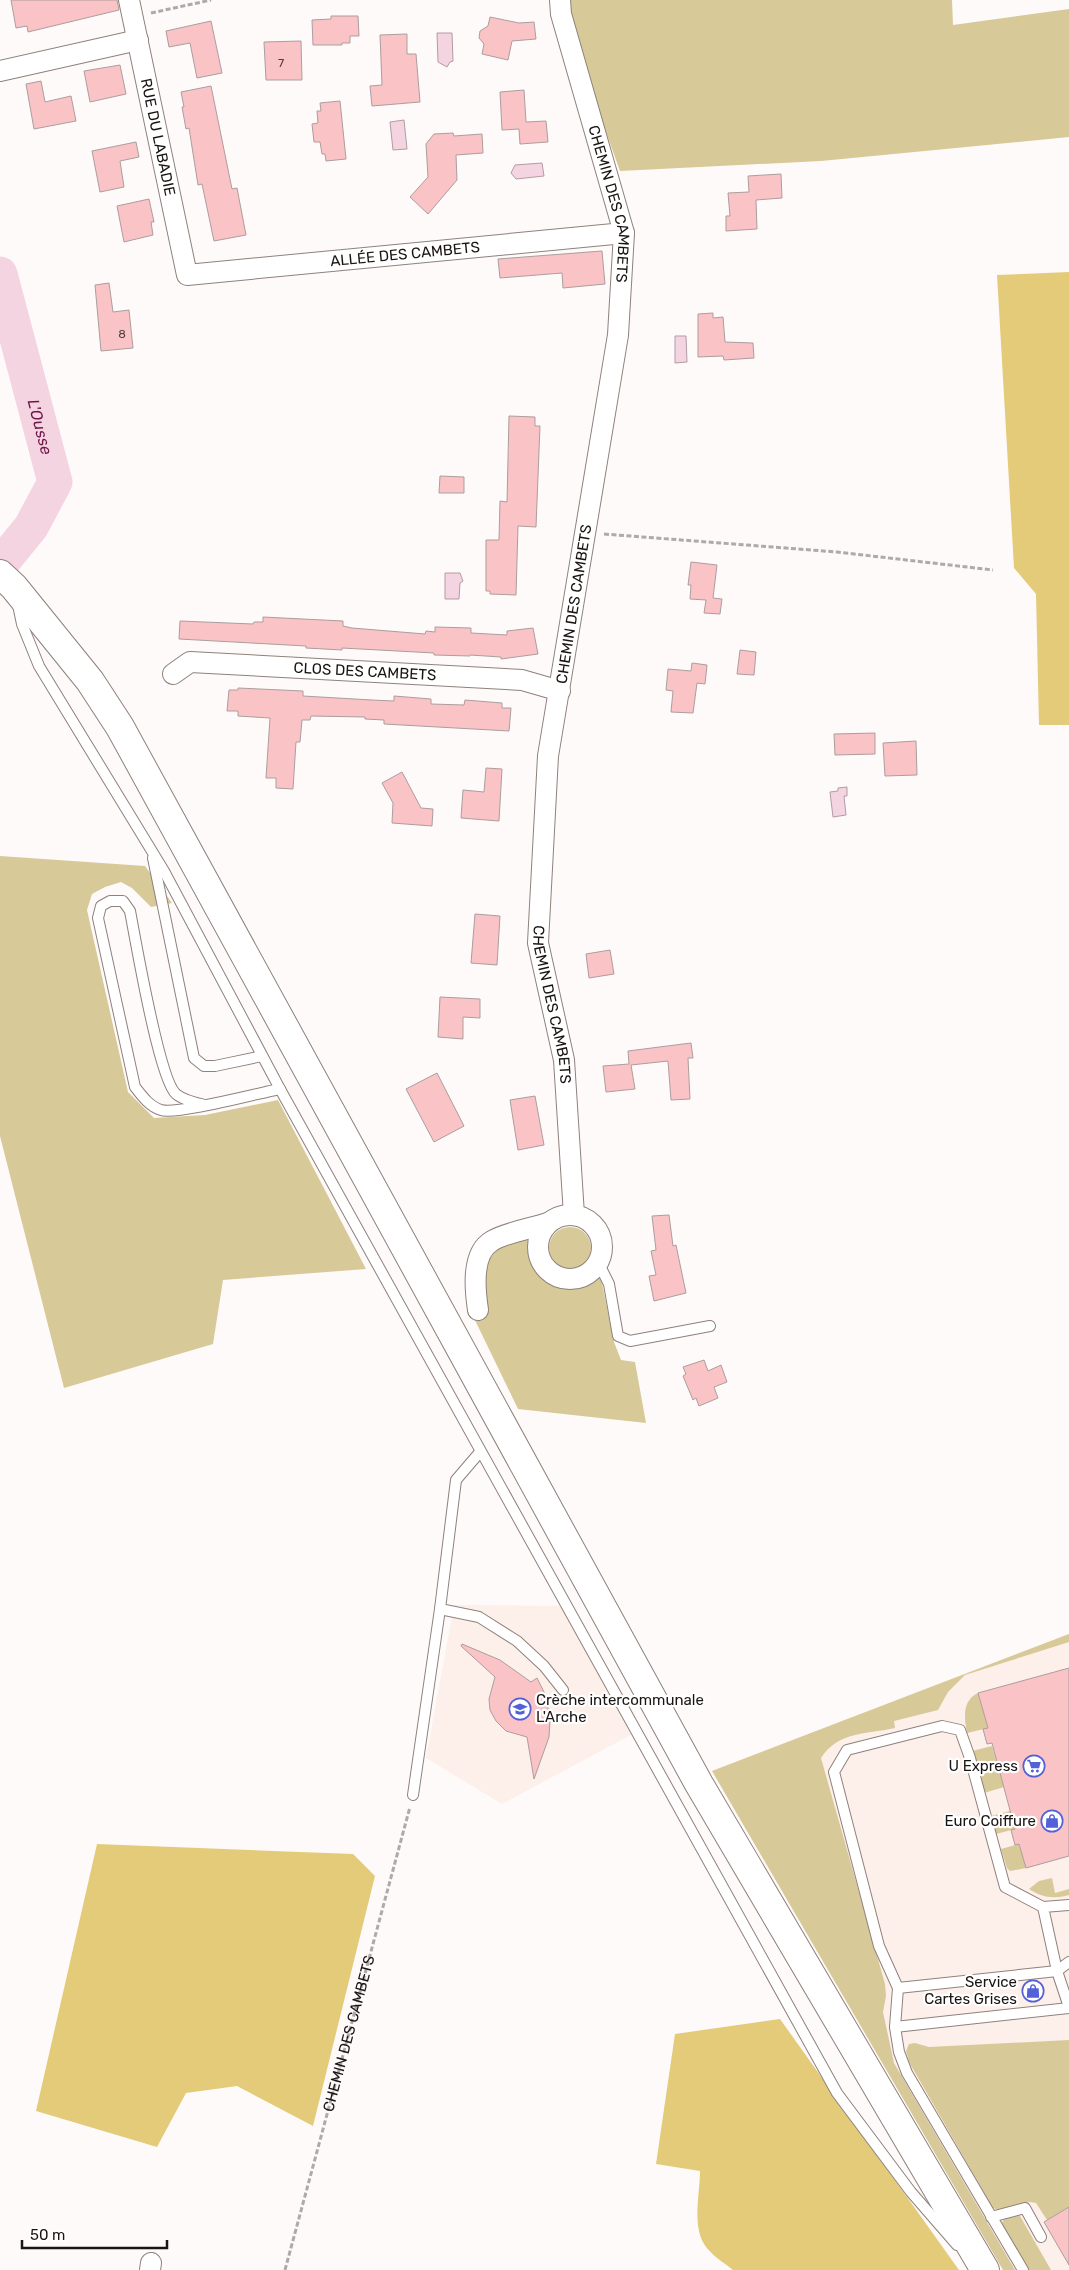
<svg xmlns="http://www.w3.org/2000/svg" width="1069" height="2270" font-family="Rubik,sans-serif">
<rect width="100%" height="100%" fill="#fdfaf9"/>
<g fill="#fdefea">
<polygon points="454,1605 565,1606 638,1731 502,1804 426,1758"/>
<polygon points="1069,1634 1069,2270 1003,2270 712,1771"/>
</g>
<g fill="#d8c998">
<polygon points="569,0 952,0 953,25 1069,9 1069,137 821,161 620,171 597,107 570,19"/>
<polygon points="0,856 145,866 172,903 151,907 132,888 121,882 105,887 92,894 87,910 128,1092 154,1118 205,1115 278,1100 366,1269 223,1280 213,1344 64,1388 0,1136"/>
<circle cx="570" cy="1248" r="21"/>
<path d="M533 1233C528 1256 541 1290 569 1288 582 1287 588 1276 601 1278L614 1342 621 1360 635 1362 646 1423 518 1409 472 1314 482 1273 494 1243Z"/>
<path d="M1069 1634V1642L965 1675 948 1692 938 1710 894 1721 895 1728C868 1734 838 1731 821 1758L885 1984 886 1996 883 2012 894 2063 1015 2270H1003L712 1771Z"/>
<path d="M978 1693 988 1728 967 1733C964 1717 962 1701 978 1693Z"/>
<polygon points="992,1746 1004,1787 984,1793 972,1751"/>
<polygon points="1010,1811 1015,1829 996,1834 991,1816"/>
<polygon points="1019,1844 1026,1868 1010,1871 1007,1868 1001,1849"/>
<path d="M1052 1878 1055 1893 1069 1889V1895C1054 1899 1043 1898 1029 1889L1039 1881Z"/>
<polygon points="1069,2040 1069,2207 1047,2220 1036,2203 1029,2202 998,2210 993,2208 909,2062 906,2051 909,2044 915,2043 929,2047"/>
<polygon points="1016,2214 1020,2216 1051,2270 1029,2270 1001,2224 1006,2216"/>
</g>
<g fill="#e4cb7a">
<polygon points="1069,272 1069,725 1039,725 1036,594 1014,568 997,275"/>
<polygon points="97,1844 353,1854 375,1876 313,2126 237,2086 186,2093 157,2147 36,2111"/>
<path d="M780 2019 959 2270H733C723 2262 711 2255 704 2244 692 2224 700 2193 700 2171L656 2164 675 2034Z"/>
</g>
<g fill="#f5d4e2" stroke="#b39ba4">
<polygon points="437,33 452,33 453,61 450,62 447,67 438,62"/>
<polygon points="404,120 407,149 393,150 390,122"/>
<polygon points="542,163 544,176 516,179 511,173 515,165"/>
<polygon points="675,336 686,336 687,362 675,363"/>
<polygon points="445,573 460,573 463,581 460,583 459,599 445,599"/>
<polygon points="847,787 847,796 844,796 846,815 833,817 830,792 838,791 838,788"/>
</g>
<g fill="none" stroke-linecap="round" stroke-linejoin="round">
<path stroke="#f5d4e2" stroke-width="35" id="s1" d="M0 274 55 482 31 527 0 565"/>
</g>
<g fill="#fac3c5" stroke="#ad9d9e">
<polygon points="11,0 117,0 119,10 28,32 27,26 16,28"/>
<polygon points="331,16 358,16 359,36 350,36 350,43 342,43 342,45 313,45 312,20 331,19"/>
<polygon points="490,17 519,23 534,22 536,39 512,41 508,60 482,54 484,44 479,38 480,31 488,26"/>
<polygon points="211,21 222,73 197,78 190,43 169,47 166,31"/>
<polygon points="407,34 407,54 416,54 420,102 372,106 370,86 382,85 380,35"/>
<polygon points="301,41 302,80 266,80 264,42"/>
<polygon points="120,65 126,94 90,102 84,71"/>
<polygon points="41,81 45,102 71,96 76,121 34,129 26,84"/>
<polygon points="211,86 232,189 237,188 246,235 214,241 202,184 198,185 189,128 186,129 182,107 184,107 181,92"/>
<polygon points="524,90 526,122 546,121 548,142 520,144 519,129 502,130 500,92"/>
<polygon points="340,101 346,159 326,161 325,154 322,154 320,142 314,142 312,124 318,123 317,111 321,111 320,103"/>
<polygon points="453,133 454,136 482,134 483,153 456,155 457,180 428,214 410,197 428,177 426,144 434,134"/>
<polygon points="136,142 139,157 120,161 124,187 100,192 92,151"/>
<polygon points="781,174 782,198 756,200 757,229 726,231 726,216 730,216 728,193 749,192 748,176"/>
<polygon points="149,199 154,222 151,222 153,235 124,242 117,206"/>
<polygon points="602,251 605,284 563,288 562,273 500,278 498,259"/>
<polygon points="109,283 113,312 129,310 133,348 101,351 95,285"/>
<polygon points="713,313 713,318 723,317 725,342 753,343 754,358 724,360 723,356 698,357 698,314"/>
<polygon points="509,416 535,417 535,426 540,426 536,527 518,526 516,595 490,594 490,591 486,591 486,540 499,540 500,501 507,502"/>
<polygon points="440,476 464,477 464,493 439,493"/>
<polygon points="691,562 717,565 713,598 722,599 720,614 704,613 706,600 690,599 691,585 688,585"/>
<polygon points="263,617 343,621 343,626 352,628 425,634 426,631 435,632 435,627 471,628 471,633 507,635 507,631 533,628 538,654 501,659 501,657 470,655 470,656 434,655 434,653 342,648 342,650 306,648 306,646 179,639 180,621 253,624 254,622 263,622"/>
<polygon points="740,650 756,652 754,675 737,674"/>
<polygon points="692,663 707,665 705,684 697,683 693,713 671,712 673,691 666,690 668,669 691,671"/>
<polygon points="238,688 303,691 303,696 372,700 394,701 394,696 431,699 431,704 464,705 465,700 502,703 502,708 511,708 509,731 384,724 384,720 365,719 365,717 311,716 310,720 302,720 300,742 296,742 293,789 276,788 276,778 266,778 270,718 238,716 238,711 227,711 229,690 238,690"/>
<polygon points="875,733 875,754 835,755 834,734"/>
<polygon points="916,741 917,775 885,776 883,743"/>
<polygon points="486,768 502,769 499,821 461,818 463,790 484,792"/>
<polygon points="402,772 421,808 433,809 432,826 392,823 393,803 382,783"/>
<polygon points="475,914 500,916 497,965 471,963"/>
<polygon points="610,950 614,974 589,978 586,954"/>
<polygon points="440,997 480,999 480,1018 463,1017 463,1039 438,1037"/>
<polygon points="691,1043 693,1058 688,1058 690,1099 671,1100 668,1061 631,1065 635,1089 606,1092 603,1066 629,1064 628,1051"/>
<polygon points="437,1073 464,1126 434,1142 406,1089"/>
<polygon points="535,1096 544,1145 518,1150 510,1100"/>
<polygon points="669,1215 673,1246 676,1245 686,1293 654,1301 649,1276 656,1275 651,1251 656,1250 652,1216"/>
<polygon points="704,1360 708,1371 721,1365 727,1382 714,1387 718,1398 699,1406 696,1398 693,1400 683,1376 686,1374 683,1367"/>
<polygon points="462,1644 500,1660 531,1682 537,1678 546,1696 550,1720 549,1737 534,1779 527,1737 506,1731 496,1721 490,1710 489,1699 495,1677 461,1646"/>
<polygon points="1069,1668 1069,1856 1026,1868 1019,1844 1015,1845 1011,1830 1015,1829 992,1743 987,1744 983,1729 988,1728 978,1693"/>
<polygon points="1069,2207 1069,2265 1044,2222"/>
</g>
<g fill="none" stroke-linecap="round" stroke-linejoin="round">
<g stroke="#8f817c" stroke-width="12">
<g id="service">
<polyline points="18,605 22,624 39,666 164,871 280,1089 837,2093 911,2192 957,2245"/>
<polyline points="153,858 194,1058 204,1066 215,1066 262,1056"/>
<path d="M205 1105C196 1103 183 1100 176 1094 159 1079 136 942 130 911L123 901H110L101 906 98 918 135 1087C142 1096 150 1107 161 1110 176 1115 259 1093 280 1089"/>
<polyline points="598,1262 609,1284 618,1336 630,1341 710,1326"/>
<polyline points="440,1609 479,1617 517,1641 544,1666 563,1690"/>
<polyline points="413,1795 440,1609 456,1480 480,1452"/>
<polyline points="1069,1962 1057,1971 1069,2007"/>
<polyline points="898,1988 1057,1971 1043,1907 1069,1905"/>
<polyline points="895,2027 1069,2008"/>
<polyline points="991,2217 1025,2208 1041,2237"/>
<polyline points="1023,2270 907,2073 899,2052 895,2027 898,1988 879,1946 834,1772 847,1750 942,1726 960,1730 970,1758 1005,1887 1043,1907"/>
</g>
</g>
<g stroke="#8f817c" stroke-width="22">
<g id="minor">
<path id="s3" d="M129 0 187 275 624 233"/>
<path id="s4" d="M560 0 561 14 624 233 618 335 548 756 538 943 564 1060 574 1215"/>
<polyline points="0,71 138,40"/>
<path id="s5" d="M173 674 190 662 522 680 560 691"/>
<circle cx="570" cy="1247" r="32"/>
<path d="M478 1310C475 1290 471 1253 492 1241 504 1233 533 1228 548 1223"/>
<polyline points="150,2270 151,2263"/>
</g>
</g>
<g stroke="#8f817c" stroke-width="30">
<polyline id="primary" points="0,574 14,587 90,681 120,727 699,1784 985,2270"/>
</g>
<g stroke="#aeaaa9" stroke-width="3" stroke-dasharray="5 2.5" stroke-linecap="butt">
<polyline points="151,13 211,0"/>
<polyline points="604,534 837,552 993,570"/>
<path id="s2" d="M285 2270 410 1807"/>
</g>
<use href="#service" stroke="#fff" stroke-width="10"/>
<use href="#minor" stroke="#fff" stroke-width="20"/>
<use href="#primary" stroke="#fff" stroke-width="28"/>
</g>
<defs>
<g id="school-ring" transform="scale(1.125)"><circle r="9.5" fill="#fff" stroke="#5261d7" stroke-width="1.5"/><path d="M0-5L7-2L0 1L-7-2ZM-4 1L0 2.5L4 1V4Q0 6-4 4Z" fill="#5261d7"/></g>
<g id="supermarket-ring" transform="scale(1.125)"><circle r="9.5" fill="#fff" stroke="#5261d7" stroke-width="1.5"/><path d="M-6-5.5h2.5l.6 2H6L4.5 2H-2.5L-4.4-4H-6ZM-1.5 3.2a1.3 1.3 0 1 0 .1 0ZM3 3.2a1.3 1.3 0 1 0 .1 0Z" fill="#5261d7"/></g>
<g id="shop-ring" transform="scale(1.125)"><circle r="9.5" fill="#fff" stroke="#5261d7" stroke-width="1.5"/><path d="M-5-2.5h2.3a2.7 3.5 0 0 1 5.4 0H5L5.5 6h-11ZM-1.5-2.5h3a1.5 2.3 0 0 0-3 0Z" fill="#5261d7"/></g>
</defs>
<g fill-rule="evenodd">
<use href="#school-ring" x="520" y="1709"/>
<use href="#supermarket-ring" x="1034" y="1766"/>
<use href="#shop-ring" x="1052" y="1821"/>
<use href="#shop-ring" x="1033" y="1991"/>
</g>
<g text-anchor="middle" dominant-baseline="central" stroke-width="4.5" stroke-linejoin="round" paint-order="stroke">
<g font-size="12" fill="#524040">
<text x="281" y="63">7</text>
<text x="122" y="334">8</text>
</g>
<g font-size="15" fill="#1a1513" stroke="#fff">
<text stroke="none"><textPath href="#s3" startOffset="140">RUE DU LABADIE</textPath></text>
<text stroke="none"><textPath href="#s4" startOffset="211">CHEMIN DES CAMBETS</textPath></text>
<text stroke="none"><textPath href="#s3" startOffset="500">ALLÉE DES CAMBETS</textPath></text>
<text transform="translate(574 604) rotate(-81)">CHEMIN DES CAMBETS</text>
<text stroke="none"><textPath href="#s5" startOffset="196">CLOS DES CAMBETS</textPath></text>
<text stroke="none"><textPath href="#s4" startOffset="1021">CHEMIN DES CAMBETS</textPath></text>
<text stroke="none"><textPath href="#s2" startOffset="245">CHEMIN DES CAMBETS</textPath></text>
</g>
<g font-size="15" fill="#1a1513" stroke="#fff" text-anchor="end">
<text x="536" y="1700" text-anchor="start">Crèche intercommunale<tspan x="536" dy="17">L'Arche</tspan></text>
<text x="1018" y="1766">U Express</text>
<text x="1036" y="1821">Euro Coiffure</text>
<text x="1017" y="1982">Service<tspan x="1017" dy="17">Cartes Grises</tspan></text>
</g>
<g font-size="16" font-style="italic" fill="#72174b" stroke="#fff">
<text stroke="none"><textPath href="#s1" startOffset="158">L'Ousse</textPath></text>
</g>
</g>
<path d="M22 2240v8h145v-8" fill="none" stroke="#1a1513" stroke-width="2.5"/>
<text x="30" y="2240" font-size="15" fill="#1a1513" stroke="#ffffff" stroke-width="4" paint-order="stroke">50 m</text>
</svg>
